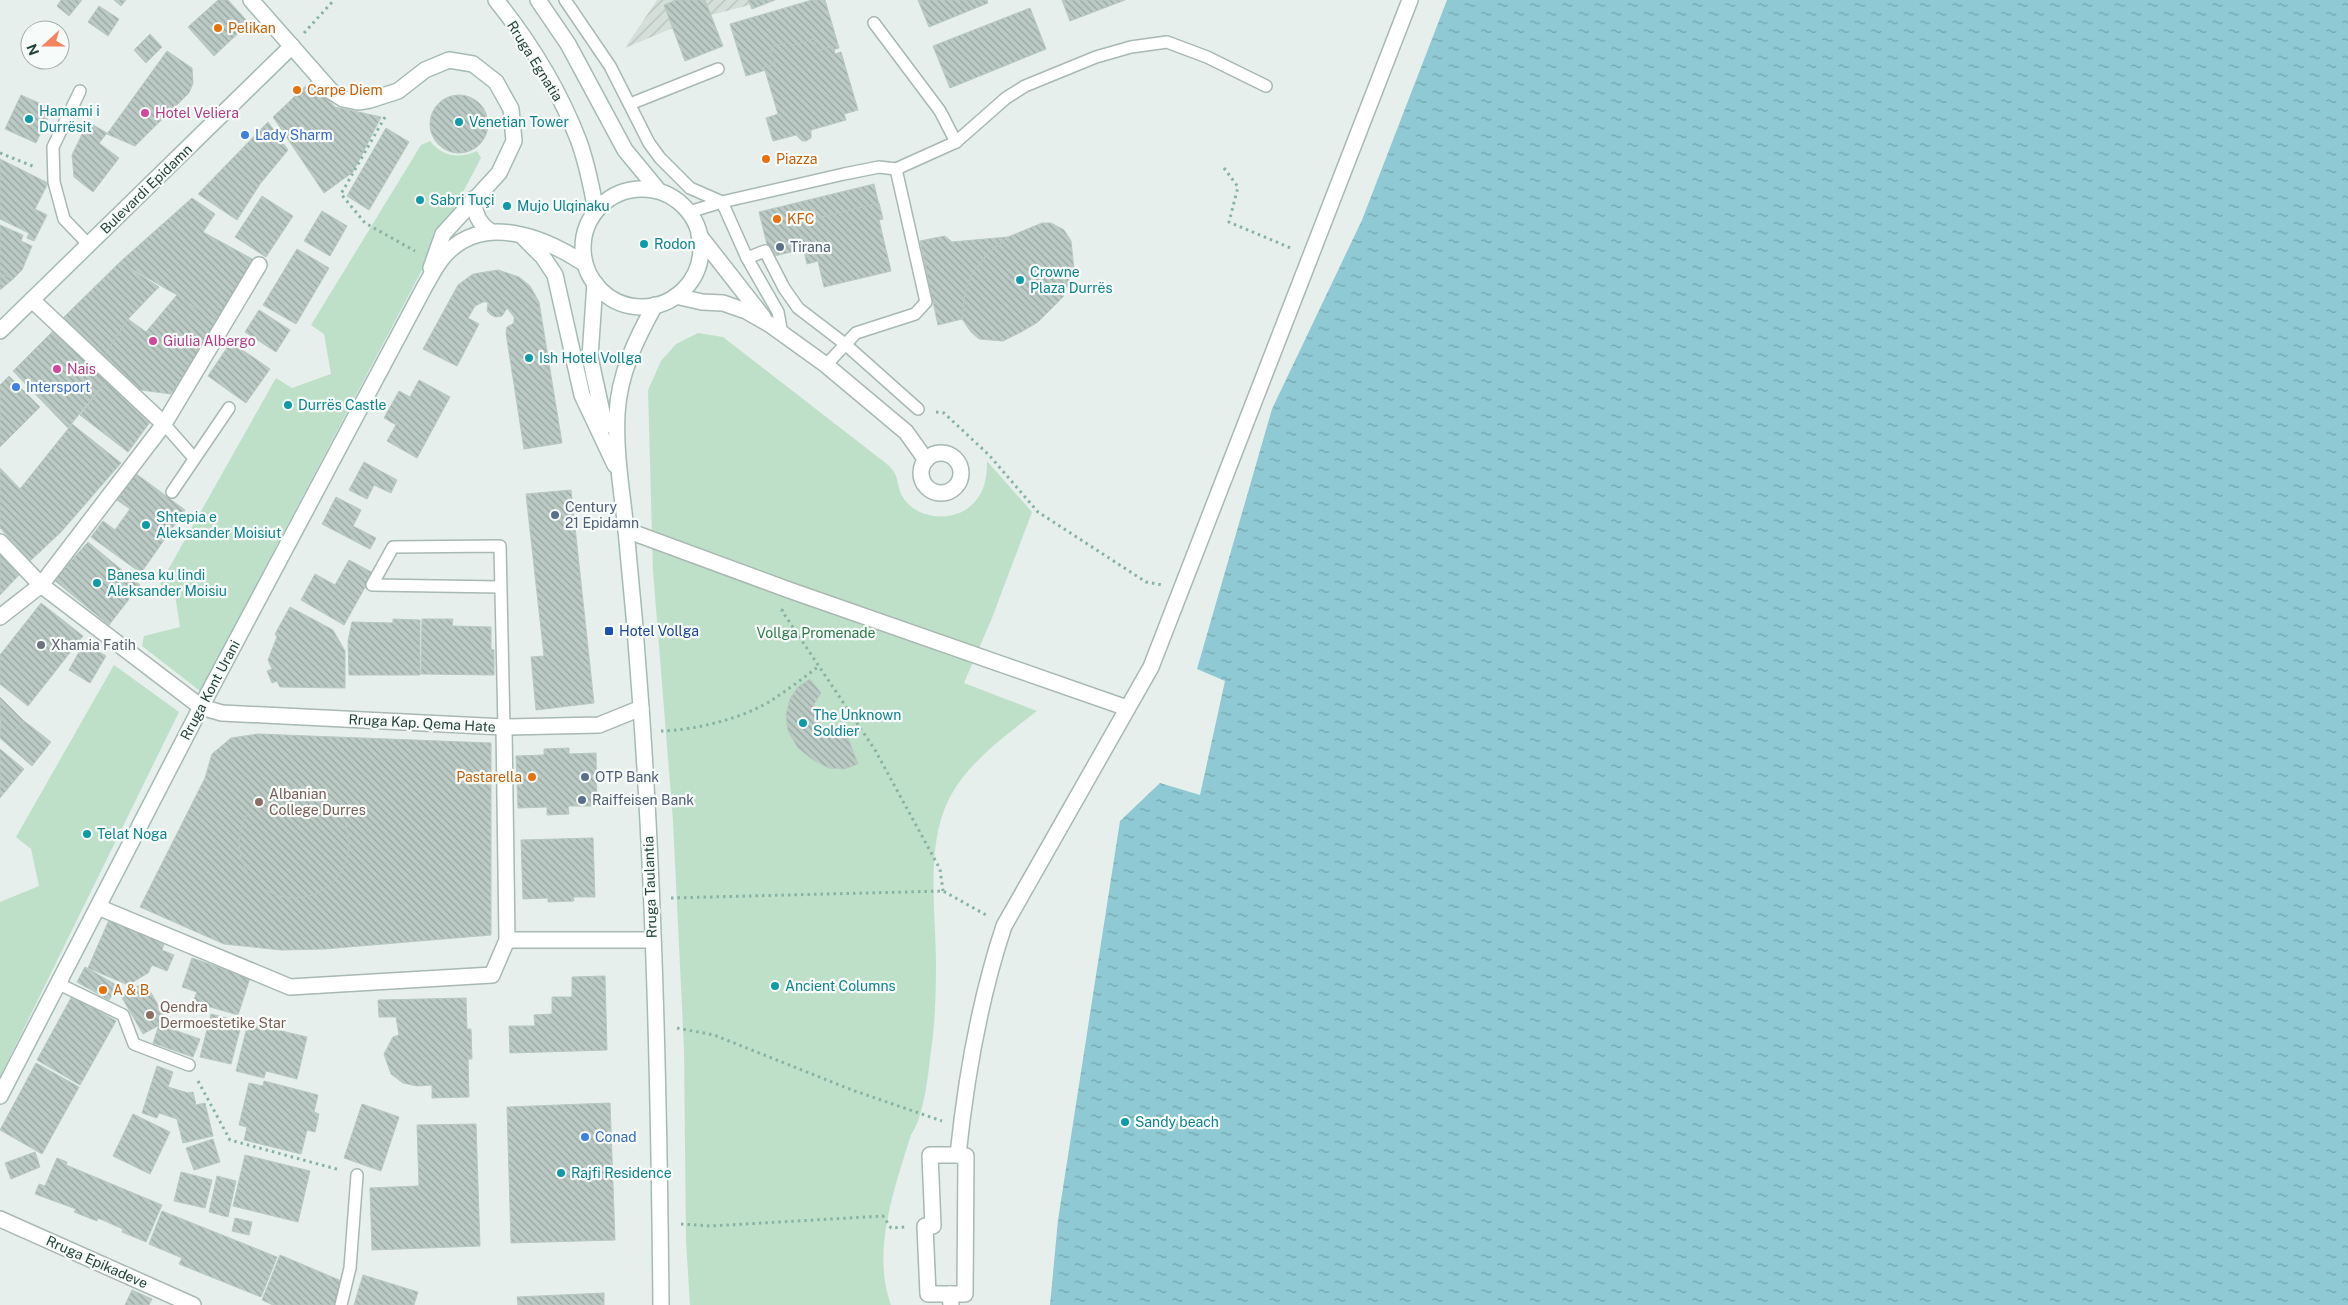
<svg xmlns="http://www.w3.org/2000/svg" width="2348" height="1305" font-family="'Public Sans',sans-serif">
<defs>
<pattern id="industrial-furrows" width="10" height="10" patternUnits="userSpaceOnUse" patternTransform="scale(1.25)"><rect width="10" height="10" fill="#d4dfda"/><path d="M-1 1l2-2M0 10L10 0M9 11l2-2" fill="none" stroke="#b6c1bc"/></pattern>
<pattern id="water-ripples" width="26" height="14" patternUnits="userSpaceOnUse" patternTransform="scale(1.25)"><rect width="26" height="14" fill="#8ec9d4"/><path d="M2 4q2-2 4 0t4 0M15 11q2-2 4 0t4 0" fill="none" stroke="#74a5ad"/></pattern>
<pattern id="building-back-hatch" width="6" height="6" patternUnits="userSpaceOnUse" patternTransform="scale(1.25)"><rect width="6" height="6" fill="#bbcac4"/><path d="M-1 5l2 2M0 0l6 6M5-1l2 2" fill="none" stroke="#98a6a0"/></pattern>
</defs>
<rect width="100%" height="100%" fill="#e6efeb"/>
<polygon fill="url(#industrial-furrows)" points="657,0 769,0 692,20 625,48"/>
<g fill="#bfe0c8">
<path d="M430 141C443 157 458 159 477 151L481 158 200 691 142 646 144 636 180 627 175 595 160 584 276 378 292 388 331 374 324 334 311 325 421 145Z"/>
<path d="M698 333 723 337 874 454C880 459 890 465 894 472 898 478 898 487 901 494 913 518 948 523 968 508 984 496 987 480 987 461L1032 512 992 618 964 683 1037 711C1005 736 968 762 949 799 925 846 936 913 936 964 936 995 935 1027 930 1058 928 1079 923 1118 911 1135 895 1186 871 1252 891 1305H690L686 1241 684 1049 673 821 653 571 648 390 661 361 676 344Z"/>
<polygon points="114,665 179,712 0,1077 0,902 39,886 31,849 16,837"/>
</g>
<polygon fill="url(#water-ripples)" points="1447,0 2348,0 2348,1305 1050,1305 1058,1220 1120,821 1160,783 1200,795 1225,681 1197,669 1272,409 1362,220"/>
<g fill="url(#building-back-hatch)" stroke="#b8c9c2">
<polygon points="61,0 82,0 69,16 57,6"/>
<polygon points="114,0 126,0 121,6"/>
<polygon points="218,0 228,0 249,23 214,56 188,27"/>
<polygon points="677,0 705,0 723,46 685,61 664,5"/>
<polygon points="748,0 775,0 752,9"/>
<polygon points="812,0 825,0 839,48 746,76 730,24"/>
<polygon points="918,0 987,0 988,3 929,27"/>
<polygon points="1062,0 1125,0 1070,21"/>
<polygon points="99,6 119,19 108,36 88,22"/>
<polygon points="1030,8 1046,49 950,88 933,46"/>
<polygon points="150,34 162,47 146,63 134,50"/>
<polygon points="814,39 817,51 833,46 835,54 841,52 858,110 844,114 846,120 811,130 811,138 806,141 802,141 796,135 773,141 766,118 778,114 764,67 775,64 770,47 789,42 790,46"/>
<polygon points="167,51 192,68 193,83 189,93 135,146 107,134"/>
<polygon points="311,81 335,107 381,117 353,172 324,193 273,117"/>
<circle cx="459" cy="124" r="29"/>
<polygon points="21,95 52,109 36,143 5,129"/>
<polygon points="88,122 107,133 99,143 119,158 93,192 74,177 72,155"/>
<polygon points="268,122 288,150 260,184 237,220 198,194"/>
<polygon points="386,128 409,142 369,210 347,196"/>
<polygon points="0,159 48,183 35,209 47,215 34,241 27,238 29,233 0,219"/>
<polygon points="874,184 879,205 798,224 804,249 770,257 759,212"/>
<polygon points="262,196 293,216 266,257 235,237"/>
<polygon points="192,198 215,214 203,232 254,260 217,322 177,295 120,262"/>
<polygon points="879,203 883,219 879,220 891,271 824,287 818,261 807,264 797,223"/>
<polygon points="322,211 347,226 330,256 304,241"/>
<polygon points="1042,223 1051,223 1064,230 1071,241 1074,269 1063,297 1038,322 1021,332 1003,341 979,339 971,332 962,319 965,293 972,274 988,253 1008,237"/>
<polygon points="0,225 23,235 21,241 32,246 22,270 13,279 0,273"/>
<polygon points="945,236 952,242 1008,237 988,253 972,274 965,293 962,319 938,325 920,241"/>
<polygon points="297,249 329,268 296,324 263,305"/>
<polygon points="120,262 159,287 128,319 104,356 63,318"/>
<polygon points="498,270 519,277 530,286 539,302 562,443 524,449 506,333 507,327 514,323 514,317 507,308 502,316 496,317 491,315 487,311 488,302 483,302 475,306 468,318 479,324 457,366 423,349 458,285 473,274"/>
<polygon points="0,273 13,279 0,290"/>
<polygon points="177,295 217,322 171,394 141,390 104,356 128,319 146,332"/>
<polygon points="259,310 290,330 276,352 245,332"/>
<polygon points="53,331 106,381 68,428 13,371"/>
<polygon points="231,342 270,369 246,403 208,376"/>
<polygon points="9,376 40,407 0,447 0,385"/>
<polygon points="419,380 450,397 417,458 387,441 396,425 384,418 399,391 410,397"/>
<polygon points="106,381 150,422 128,452 80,415"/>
<polygon points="72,424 121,463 61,532 20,489"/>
<polygon points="364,462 397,480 391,493 374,485 367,499 349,490"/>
<polygon points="0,468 61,532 30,561 0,528"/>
<polygon points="135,473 185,510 141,573 91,537 103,521 115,530 130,509 117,500"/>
<polygon points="571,490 594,703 536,710 531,657 544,656 526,494"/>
<polygon points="336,497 361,510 353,526 376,538 370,549 322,524"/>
<polygon points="88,542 140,585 109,625 54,580"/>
<polygon points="0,554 19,575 0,595"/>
<polygon points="349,560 373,573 344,625 301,600 315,574 335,585"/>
<polygon points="41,603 83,636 28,706 0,684 0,655"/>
<polygon points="290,607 333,630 345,651 345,688 280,687 277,681 272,683 267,671 272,669 268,660 277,637 275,634"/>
<polygon points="393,619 420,620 420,675 349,675 348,641 352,622 393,623"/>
<polygon points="422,619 453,619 452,626 491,627 491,649 494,650 494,675 421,674"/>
<polygon points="84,643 106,656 90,683 69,670"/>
<polygon points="810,679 821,693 814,704 815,717 821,728 832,735 845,730 858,764 844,769 829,768 813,760 798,748 788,731 786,715 790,699 798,687"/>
<polygon points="0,697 24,721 14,731 0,720"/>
<polygon points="1,719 14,731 24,721 51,742 32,766 0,738"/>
<polygon points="258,734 491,743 491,935 324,949 281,950 224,944 140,907 205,778 212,754 231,738"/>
<polygon points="569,748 569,754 596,753 597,806 568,806 569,814 547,815 547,807 518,808 516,756 544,755 544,749"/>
<polygon points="0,749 24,769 0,798"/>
<circle cx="294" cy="843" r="55"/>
<polygon points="593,838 595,897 573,897 574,901 548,902 548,898 523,899 521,840"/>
<polygon points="109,920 164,944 162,950 174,955 167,971 152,965 148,973 128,985 88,968"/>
<polygon points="192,958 250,978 238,1015 193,1002 197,992 182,987"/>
<polygon points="85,967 118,986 109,1000 77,982"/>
<polygon points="605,976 607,1050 510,1053 509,1026 535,1026 534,1015 552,1014 552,997 572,997 572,977"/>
<polygon points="145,982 167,1021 143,1034 121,996"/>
<polygon points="72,996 116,1021 80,1085 37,1060"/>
<polygon points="466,998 467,1029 471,1029 472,1059 468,1059 469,1097 432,1098 432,1085 417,1086 403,1083 391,1074 384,1054 393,1037 399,1035 396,1017 379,1017 378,1000"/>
<polygon points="211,1014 242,1022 231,1064 200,1057"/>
<polygon points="248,1023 307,1037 297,1079 266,1071 264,1078 236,1071"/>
<polygon points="159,1025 200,1039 193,1057 153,1043"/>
<polygon points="36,1063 79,1087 42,1154 0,1130"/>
<polygon points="157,1066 173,1072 168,1087 188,1093 193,1092 196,1105 205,1103 213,1136 183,1143 177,1119 159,1113 157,1118 142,1113"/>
<polygon points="264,1081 318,1095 314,1112 319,1114 315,1132 307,1130 301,1154 244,1140 247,1127 239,1125 249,1083 263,1086"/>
<polygon points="610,1103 615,1240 511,1243 507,1107"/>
<polygon points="362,1104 399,1117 381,1171 344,1158"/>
<polygon points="133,1114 170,1132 150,1174 113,1156"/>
<polygon points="476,1124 480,1246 372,1250 370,1188 419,1186 417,1125"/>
<polygon points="213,1139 220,1162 194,1170 186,1148"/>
<polygon points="35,1152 40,1167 11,1179 5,1163"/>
<polygon points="245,1155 310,1171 298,1222 233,1206"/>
<polygon points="57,1158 67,1162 66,1165 162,1205 146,1242 122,1232 123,1229 98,1218 97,1221 74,1212 76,1209 35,1194 39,1184 45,1186"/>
<polygon points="181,1172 212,1180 205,1208 174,1201"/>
<polygon points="217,1176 236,1181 228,1217 209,1212"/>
<polygon points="162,1211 277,1257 261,1297 179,1264 182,1258 149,1244"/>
<polygon points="235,1218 252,1222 249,1235 232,1231"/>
<polygon points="280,1255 344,1282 334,1305 273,1305 262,1300"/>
<polygon points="363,1275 418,1292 414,1305 354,1305"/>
<polygon points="132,1290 152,1299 149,1305 125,1305"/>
<polygon points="604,1293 604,1305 518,1305 517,1297"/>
</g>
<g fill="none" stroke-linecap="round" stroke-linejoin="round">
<g stroke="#a8b8b2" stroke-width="14">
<g id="lane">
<polyline points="565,0 610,66 649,143 660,158 690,188 722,202 747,258 778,312 782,334"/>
<polyline points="874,23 940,111 956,142"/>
<polyline points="80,91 53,147 54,182 64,219 89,245"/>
<polyline points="630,104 718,69"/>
<polyline points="689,212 722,202 844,174 879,167 896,169 956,142 1006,98 1025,86 1096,57 1131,47 1167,42 1207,57 1266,86"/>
<polyline points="747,258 765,251 784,288 798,308 845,344 918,409"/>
<polyline points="826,365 856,333 915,314 926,302 896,169"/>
<polyline points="164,424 194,458"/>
<polyline points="172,492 229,408"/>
<polyline points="501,587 372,585 393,547 500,546 504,727"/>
<polyline points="57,983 123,1015 134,1044 189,1065"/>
<polyline points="341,1305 350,1268 357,1175"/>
</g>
</g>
<g stroke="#a8b8b2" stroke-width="18">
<g id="street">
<polyline points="699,235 763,317"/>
<polyline points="676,296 702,302 723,303 746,311 769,324 826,365 906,432 926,460"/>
<polyline points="32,300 164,424"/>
<circle cx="941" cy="473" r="20"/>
<polyline points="626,530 789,590 1127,708"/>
<polyline points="0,542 41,585 201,707 222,713 504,727 599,725 641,708"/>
<polyline points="0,617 41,585 164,424 259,265"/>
<polyline points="98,907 290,987 492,975 507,940 504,727"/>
<polyline points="507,940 652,940"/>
<polyline points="0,1219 193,1305"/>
<polyline points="925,1226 928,1294 950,1294"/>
<polyline points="933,1226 930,1155 958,1155"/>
<path d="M951 1305 950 1294H965L966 1156 958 1155C966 1077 979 1001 1004 926L1151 667 1410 0"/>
</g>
</g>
<g stroke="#a4bbb3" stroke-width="18">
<g id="secondary">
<polyline points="251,0 332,92 343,99 358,102 370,100 398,91 425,70 449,60 473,64 496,82 511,109 514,141 499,173 443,234 431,268"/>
<path d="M496 0C529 41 559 90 578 139 587 162 591 186 596 210"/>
<polyline points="538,0 568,44 625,150 658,190"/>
<circle cx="642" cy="248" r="59"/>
<path d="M473 199C475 213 478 223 490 231"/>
<polyline points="524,238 543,257 555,275 582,395 615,465"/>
<polyline points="595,283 590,357 605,426"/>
<path d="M655 305C636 339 619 374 617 414 615 454 622 491 626 530 632 589 637 648 641 707 655 906 659 1106 661 1305"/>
<polyline points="0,331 292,46"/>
<path d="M0 1096 201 707 425 286C431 276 436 265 444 256 483 212 544 237 585 264"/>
</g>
</g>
<g stroke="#86b3a5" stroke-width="3" stroke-dasharray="2.5 4" stroke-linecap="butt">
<polyline points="304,33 334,0"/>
<polyline points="385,117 341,194 365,223 415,251"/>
<polyline points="0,153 35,167"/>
<polyline points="1224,168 1238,187 1229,222 1293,249"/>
<polyline points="936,412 944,413 989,455 1038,512 1146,582 1163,585"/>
<polyline points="783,609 782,611 875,750 940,869 943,891"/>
<path d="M661 731C696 730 746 718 775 698 790 688 805 677 819 666"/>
<polyline points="671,898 943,891 988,916"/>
<polyline points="677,1028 714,1035 852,1090 942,1121"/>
<polyline points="198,1081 230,1140 340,1170"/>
<polyline points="681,1224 711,1226 883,1216 891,1228 905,1227"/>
</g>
<use href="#lane" stroke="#fff" stroke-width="11"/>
<use href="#street" stroke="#fff" stroke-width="15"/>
<use href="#secondary" stroke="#fff" stroke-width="15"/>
</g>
<g fill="#e8710a" stroke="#f7fbf9" stroke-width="2">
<circle cx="218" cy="28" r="5"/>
<circle cx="297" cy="90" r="5"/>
<circle cx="766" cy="159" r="5"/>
<circle cx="777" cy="219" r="5"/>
<circle cx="532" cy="777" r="5"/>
<circle cx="103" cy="990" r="5"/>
</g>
<g fill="#d1479c" stroke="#f7fbf9" stroke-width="2">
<circle cx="145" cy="113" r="5"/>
<circle cx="153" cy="341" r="5"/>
<circle cx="57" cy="369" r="5"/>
</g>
<g fill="#0f9aa8" stroke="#f7fbf9" stroke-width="2">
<circle cx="29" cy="119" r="5"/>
<circle cx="459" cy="122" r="5"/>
<circle cx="420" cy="200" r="5"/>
<circle cx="507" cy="206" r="5"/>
<circle cx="644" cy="244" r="5"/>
<circle cx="1020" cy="280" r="5"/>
<circle cx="529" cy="358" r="5"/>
<circle cx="288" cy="405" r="5"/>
<circle cx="146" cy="525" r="5"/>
<circle cx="97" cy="583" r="5"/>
<circle cx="803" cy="723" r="5"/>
<circle cx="87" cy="834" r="5"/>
<circle cx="775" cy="986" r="5"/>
<circle cx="1125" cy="1122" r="5"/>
<circle cx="561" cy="1173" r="5"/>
</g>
<g fill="#3f7fe0" stroke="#f7fbf9" stroke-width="2">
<circle cx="245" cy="135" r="5"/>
<circle cx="16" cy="387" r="5"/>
<circle cx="585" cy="1137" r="5"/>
</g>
<g fill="#5c6f8a" stroke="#f7fbf9" stroke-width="2">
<circle cx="780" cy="247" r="5"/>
<circle cx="555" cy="515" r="5"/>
<circle cx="585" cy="777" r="5"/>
<circle cx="582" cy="800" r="5"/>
</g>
<rect fill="#1a4fb4" stroke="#f7fbf9" stroke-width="2" x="604" y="626" width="10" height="10" rx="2.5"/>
<circle fill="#6b7280" stroke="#f7fbf9" stroke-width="2" cx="41" cy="645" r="5"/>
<g fill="#8d6e63" stroke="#f7fbf9" stroke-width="2">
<circle cx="259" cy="802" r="5"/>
<circle cx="150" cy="1015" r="5"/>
</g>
<g text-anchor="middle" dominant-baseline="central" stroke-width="4.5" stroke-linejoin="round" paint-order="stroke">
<g font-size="14" fill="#c56008" stroke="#f7fbf9" text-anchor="start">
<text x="228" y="28">Pelikan</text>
<text x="307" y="90">Carpe Diem</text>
<text x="776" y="159">Piazza</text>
<text x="787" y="219">KFC</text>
<text x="522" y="777" text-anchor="end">Pastarella</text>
<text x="113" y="990">A &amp; B</text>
</g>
<g font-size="14" fill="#24423a" stroke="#f7fbf9">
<text transform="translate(535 61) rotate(58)">Rruga Egnatia</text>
<text transform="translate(146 189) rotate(-44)">Bulevardi Epidamn</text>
<text transform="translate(210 690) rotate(-62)">Rruga Kont Urani</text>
<text transform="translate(422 723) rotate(3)">Rruga Kap. Qema Hate</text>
<text transform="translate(650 887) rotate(-92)">Rruga Taulantia</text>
<text transform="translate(97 1262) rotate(24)">Rruga Epikadeve</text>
</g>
<g font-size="14" fill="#0d838f" stroke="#f7fbf9" text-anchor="start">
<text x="39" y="111">Hamami i<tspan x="39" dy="16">Durrësit</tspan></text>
<text x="469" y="122">Venetian Tower</text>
<text x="430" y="200">Sabri Tuçi</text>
<text x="517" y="206">Mujo Ulqinaku</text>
<text x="654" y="244">Rodon</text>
<text x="1030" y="272">Crowne<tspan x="1030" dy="16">Plaza Durrës</tspan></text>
<text x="539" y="358">Ish Hotel Vollga</text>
<text x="298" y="405">Durrës Castle</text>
<text x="156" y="517">Shtepia e<tspan x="156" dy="16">Aleksander Moisiut</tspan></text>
<text x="107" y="575">Banesa ku lindi<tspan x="107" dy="16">Aleksander Moisiu</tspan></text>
<text x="813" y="715">The Unknown<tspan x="813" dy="16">Soldier</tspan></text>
<text x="97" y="834">Telat Noga</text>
<text x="785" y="986">Ancient Columns</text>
<text x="1135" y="1122">Sandy beach</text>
<text x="571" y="1173">Rajfi Residence</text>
</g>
<g font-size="14" fill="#b23c85" stroke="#f7fbf9" text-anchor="start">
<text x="155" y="113">Hotel Veliera</text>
<text x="163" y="341">Giulia Albergo</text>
<text x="67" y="369">Nais</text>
</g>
<g font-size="14" fill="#366cbe" stroke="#f7fbf9" text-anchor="start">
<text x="255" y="135">Lady Sharm</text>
<text x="26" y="387">Intersport</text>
<text x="595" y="1137">Conad</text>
</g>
<g font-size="14" fill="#4e5e75" stroke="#f7fbf9" text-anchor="start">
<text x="790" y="247">Tirana</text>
<text x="565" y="507">Century<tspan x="565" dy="16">21 Epidamn</tspan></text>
<text x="595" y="777">OTP Bank</text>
<text x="592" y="800">Raiffeisen Bank</text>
</g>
<g font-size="14" fill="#164399" stroke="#f7fbf9" text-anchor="start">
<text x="619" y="631">Hotel Vollga</text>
</g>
<g font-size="14" fill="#2d7a4b" stroke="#f7fbf9">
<text x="816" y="633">Vollga Promenade</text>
</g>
<g font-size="14" fill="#5b616d" stroke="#f7fbf9" text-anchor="start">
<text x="51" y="645">Xhamia Fatih</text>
</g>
<g font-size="14" fill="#785e54" stroke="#f7fbf9" text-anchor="start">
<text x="269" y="794">Albanian<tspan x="269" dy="16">College Durres</tspan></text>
<text x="160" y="1007">Qendra<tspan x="160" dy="16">Dermoestetike Star</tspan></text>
</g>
</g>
<g transform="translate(45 45) rotate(249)"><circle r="24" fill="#f7fbf9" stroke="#a3b1ad"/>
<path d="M0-4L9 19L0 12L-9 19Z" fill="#f4845f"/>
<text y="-8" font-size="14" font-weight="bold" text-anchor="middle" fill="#24423a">N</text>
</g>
</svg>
